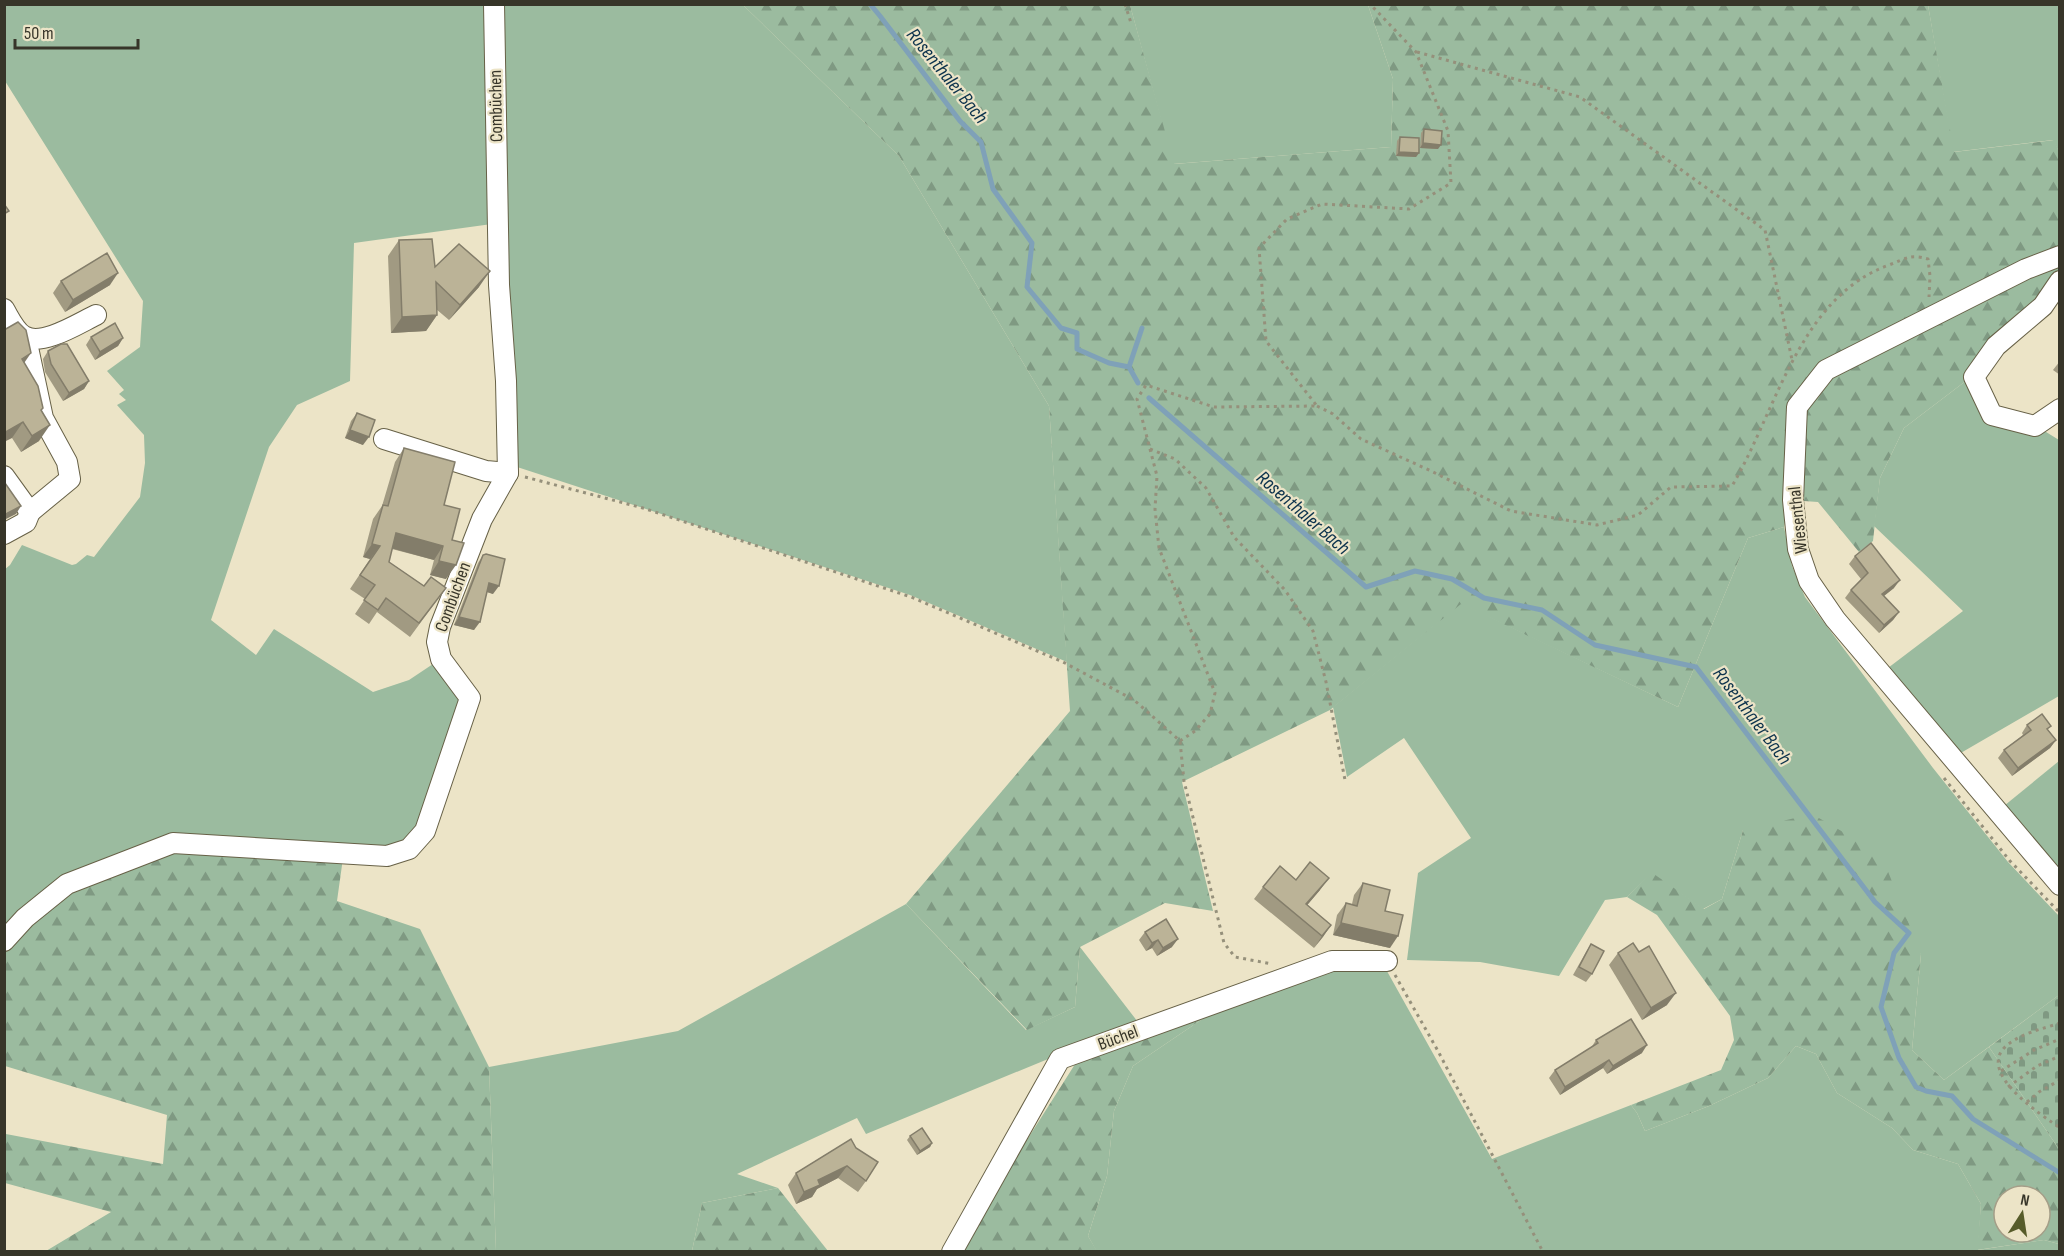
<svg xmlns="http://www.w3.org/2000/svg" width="2064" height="1256" font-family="'Sofia Sans Condensed',sans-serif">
<defs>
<pattern id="forest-firs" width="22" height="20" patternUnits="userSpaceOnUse" patternTransform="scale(1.5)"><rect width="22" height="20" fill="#9bbb9f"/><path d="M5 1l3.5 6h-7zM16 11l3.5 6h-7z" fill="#7f9982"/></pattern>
<pattern id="cemetery-stones" width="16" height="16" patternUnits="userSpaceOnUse" patternTransform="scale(1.5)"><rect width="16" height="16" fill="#9bbb9f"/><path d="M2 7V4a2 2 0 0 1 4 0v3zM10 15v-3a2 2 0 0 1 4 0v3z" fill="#7f9982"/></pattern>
</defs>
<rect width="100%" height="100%" fill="#ece4c7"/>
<g fill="#9bbb9f">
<polygon points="5,5 493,5 499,223 354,243 350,381 297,405 269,447 211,620 256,655 274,629 373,692 409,680 439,660 467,698 423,828 408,846 343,852 5,938 4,570 10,565 22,545 72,565 76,564 87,555 94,557 140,497 145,463 144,435 117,405 126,400 119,394 124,390 107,371 140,347 143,301 5,81"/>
<polygon points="501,5 743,5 899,156 1049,406 1067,662 910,595 511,465"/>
<polygon points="1130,5 1368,5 1393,79 1391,147 1173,164"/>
<polygon points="1928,5 2059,5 2059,152 2053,140 1953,152"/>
<polygon points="1971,377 1991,417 2038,427 2059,440 2059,696 1959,754 1884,671 1963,611 1874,526 1880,478 1904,428"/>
<polygon points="1784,527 1792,566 1805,597 1933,768 2008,862 2059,916 2059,995 1944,1080 1912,1050 1921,954 1743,830 1722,899 1703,909 1651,873 1627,897 1605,900 1559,976 1480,962 1407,960 1418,873 1471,838 1404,738 1347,777 1333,707 1461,603 1678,707 1748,538"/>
<polygon points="2059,761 2059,878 1999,810"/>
<polygon points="906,904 1026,1030 1075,1007 1080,947 1141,1026 1082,1045 866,1134 857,1118 737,1174 778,1188 702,1203 692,1251 496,1251 489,1067 678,1031"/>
<polygon points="1333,964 1383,964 1492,1159 1631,1105 1637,1113 1645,1131 1709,1106 1768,1078 1796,1046 1816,1054 1837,1093 1892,1128 1913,1150 1958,1164 1981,1204 1978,1250 2044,1240 2059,1244 2060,1251 1097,1252 1088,1236 1107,1176 1114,1111 1133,1066 1223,1005"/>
</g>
<g fill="url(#forest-firs)" fill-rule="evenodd">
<polygon points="743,5 1130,5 1174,164 1391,147 1393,79 1368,5 1928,5 1954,152 2054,140 2059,152 2059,278 1971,377 1904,428 1880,478 1873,541 1859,552 1818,502 1789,500 1784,527 1748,538 1678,707 1461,604 1330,710 1182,782 1213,911 1165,903 1080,947 1075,1007 1027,1030 906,904 1070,711 1049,406 899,156"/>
<path d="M1812 814 1881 854 1921 954 1912 1050 1944 1080 1989 1047 2059 1149V1244L2044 1240 1977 1250 1981 1204 1958 1164 1913 1150 1892 1128 1837 1093 1816 1054 1796 1046 1768 1078 1709 1106 1645 1131 1637 1113 1631 1105 1721 1070 1734 1040 1730 1016 1657 915 1627 897 1651 872 1704 909 1722 899 1743 830ZM2004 1196H2040V1232H2004Z"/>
<polygon points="178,846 343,858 337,901 420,929 489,1067 496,1251 46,1251 111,1212 5,1183 5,1136 6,1134 163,1164 167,1115 5,1066 5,945 69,887"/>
<polygon points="1223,1005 1133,1066 1114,1111 1107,1176 1088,1236 1097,1251 956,1252 1084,1050"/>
<polygon points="778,1188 828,1251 692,1251 702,1203"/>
</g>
<polygon fill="url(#cemetery-stones)" points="2059,995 2059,1149 1989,1047"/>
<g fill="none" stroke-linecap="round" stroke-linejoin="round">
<g stroke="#7fa1b8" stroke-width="5">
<polyline points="870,4 880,16 960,121 981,142 993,189 1032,243 1027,287 1061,328 1077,333 1077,349 1109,363 1129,367 1138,383"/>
<polyline points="1129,367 1142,328"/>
<polyline points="1149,398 1366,587 1415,571 1452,579 1484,598 1542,610 1595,645 1696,667 1875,902 1909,933 1894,953 1881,1007 1899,1058 1916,1087 1926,1091 1952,1096 1973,1119 2060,1173"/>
</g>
<g stroke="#676147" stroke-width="22">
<g id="minor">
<polyline points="2060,256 2026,269 1826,370 1797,407 1793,500 1798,549 1809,581 1835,619 2060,885"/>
<polyline points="2060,281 2043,306 1996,346 1974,377 1992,415 2035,426 2060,409"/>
<path d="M4 309C10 319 15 331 24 336 42 347 79 323 96 315"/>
<polyline points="384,439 486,471 508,473"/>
<polyline points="4,476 30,512 70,479 67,462 43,418 26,338"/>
<polyline points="4,534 26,522 30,512"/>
<polyline points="4,941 25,918 67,884 173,843 387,856 409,849 425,831 470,698 441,659 437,642 440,627 482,519 508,473 506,381 499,285 494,4"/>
<polyline points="952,1252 1060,1059 1332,961 1387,961"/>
</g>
</g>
<g stroke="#95907b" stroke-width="3" stroke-dasharray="3 4.5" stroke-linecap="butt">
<polyline points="1125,4 1131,23"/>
<polyline points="1417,52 1580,97 1765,230 1792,360"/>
<path d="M1317 406 1333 414 1361 439 1431 471 1511 511 1597 525 1638 515 1671 487 1732 486C1776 412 1799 297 1889 265 1907 258 1910 254 1928 259L1930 276 1929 297"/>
<polyline points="1150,449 1175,459 1206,488 1234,537 1285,590 1313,631 1326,682 1345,780"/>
<polyline points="525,477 643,508 911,597 1063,662 1134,700 1180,741 1184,781 1224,943 1235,957 1272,964"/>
<polyline points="1180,741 1195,731 1210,714 1215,693 1159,548 1155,509 1157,476 1137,399 1146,385 1214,407 1317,406 1266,341 1259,248 1287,219 1322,204 1409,209 1451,183 1448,131 1416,52 1370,4"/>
<polyline points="1944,778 2010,861 2060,913"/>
<polyline points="1395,975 1438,1051 1543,1252"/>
<path d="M2060 1023C2042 1029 2018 1034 2004 1048 1979 1075 2042 1115 2060 1128"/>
<polyline points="2001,1071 2034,1050 2060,1039"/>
<polyline points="2008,1087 2037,1066 2060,1056"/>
<polyline points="2027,1102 2039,1092 2060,1080"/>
</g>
<use href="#minor" stroke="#fff" stroke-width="20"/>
</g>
<g fill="#a19a82">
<polygon points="1424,129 1438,149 1420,148 1421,133"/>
<polygon points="1400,137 1419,153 1416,157 1396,156 1397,141"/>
<polygon points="399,240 435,267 479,287 449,320 436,309 437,315 426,331 391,333 388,256"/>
<polygon points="61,281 110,285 65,312 53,293"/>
<polygon points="91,337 123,338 118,346 95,360 86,345"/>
<polygon points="48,351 89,381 84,389 63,401 45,372 43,359"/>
<polygon points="2060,361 2060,375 2053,370"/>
<polygon points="24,363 43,408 41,411 39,441 21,452 12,438"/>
<polygon points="357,413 363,445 345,438 351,421"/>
<polygon points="404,448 444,505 452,540 446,579 430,575 434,560 392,549 389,562 424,586 446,588 410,637 377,612 369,624 355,614 365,599 350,589 370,559 363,557 373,519 382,506 395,462"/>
<polygon points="483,555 493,594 487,592 474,630 454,625 478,563"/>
<polygon points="1855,556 1894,588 1884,596 1899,612 1893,620 1879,633 1845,598 1851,590 1861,579 1849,564"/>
<polygon points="2027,725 2048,730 2056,740 2050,748 2012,776 1998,758 2004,750 2023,735 2022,733"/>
<polygon points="1296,880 1320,890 1307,905 1331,925 1314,948 1254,899 1263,887"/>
<polygon points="1363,883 1385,911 1390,948 1333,935 1337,915 1346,903 1352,904 1354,895"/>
<polygon points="1145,932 1172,947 1157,956 1152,948 1146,951 1139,940"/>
<polygon points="1591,944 1592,974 1586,982 1573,975 1586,952"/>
<polygon points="1618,953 1667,1005 1642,1020 1609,965"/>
<polygon points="1596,1040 1642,1053 1607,1074 1603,1068 1560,1095 1549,1078 1555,1070 1591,1048"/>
<polygon points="910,1136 932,1143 930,1147 917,1155 907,1140"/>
<polygon points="851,1139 866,1181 858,1192 838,1178 817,1189 812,1197 796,1204 788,1185 796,1173"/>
</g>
<g fill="#837d6a">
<polygon points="1423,143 1441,145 1438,149 1420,148"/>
<polygon points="1399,152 1419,153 1416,157 1396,156"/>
<polygon points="490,271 479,287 449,320 460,305"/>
<polygon points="118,273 110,285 65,312 73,300"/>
<polygon points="437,315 426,331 391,333 402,317"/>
<polygon points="123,338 118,346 95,360 100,352"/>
<polygon points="31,353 20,369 22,359"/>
<polygon points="89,381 84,389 63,401 69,393"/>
<polygon points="23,422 12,438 4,442 4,433"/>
<polygon points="50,425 39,441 21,452 32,436"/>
<polygon points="350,430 369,437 363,445 345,438"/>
<polygon points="21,506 16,514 4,520 4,515"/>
<polygon points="396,533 443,546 434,560 387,547"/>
<polygon points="372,544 380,546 370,559 363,557"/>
<polygon points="439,561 456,565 446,579 430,575"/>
<polygon points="1900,580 1894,588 1876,602 1882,594"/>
<polygon points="489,583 499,586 493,594 484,591"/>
<polygon points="1899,612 1893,620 1879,633 1884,625"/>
<polygon points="459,617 480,622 474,630 454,625"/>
<polygon points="2056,740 2050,748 2012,776 2018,768"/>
<polygon points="1329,878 1320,890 1298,916 1306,904"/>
<polygon points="1341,923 1398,936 1390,948 1333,935"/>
<polygon points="1331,925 1323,937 1314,948 1322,936"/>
<polygon points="1178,939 1172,947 1157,956 1163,948"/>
<polygon points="1158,940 1152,948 1146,951 1152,943"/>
<polygon points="1676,993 1667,1005 1642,1020 1651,1008"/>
<polygon points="1647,1045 1642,1053 1607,1074 1613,1066"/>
<polygon points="1609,1060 1603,1068 1560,1095 1565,1087"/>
<polygon points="932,1143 930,1147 917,1155 920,1151"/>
<polygon points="847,1166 838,1178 817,1189 812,1197 796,1204 804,1192 818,1180"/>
</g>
<g fill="#bbb397" stroke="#837d6a" stroke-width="1.5">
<polygon points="1424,129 1442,131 1441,145 1423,143"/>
<polygon points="1400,137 1419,138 1419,153 1399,152"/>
<polygon points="4,204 9,211 4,214"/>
<polygon points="432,239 435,267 459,244 490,271 460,305 436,282 437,315 402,317 399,240"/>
<polygon points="107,253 118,273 73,300 61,281"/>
<polygon points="18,322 26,330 31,353 22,359 38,386 43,408 41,410 50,425 32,436 23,422 4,433 4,330"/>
<polygon points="115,323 123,338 100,352 91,337"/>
<polygon points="61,344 67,344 89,381 69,393 51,364 48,351"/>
<polygon points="357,413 375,420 369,437 350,430"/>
<polygon points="404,448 455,462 444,505 460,509 452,540 464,543 456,565 439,561 443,546 396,533 389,562 424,586 431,577 446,588 419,623 386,598 378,610 364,600 375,585 360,575 380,546 372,544 383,505 388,506"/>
<polygon points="4,483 5,483 21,506 4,515"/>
<polygon points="1871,543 1900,580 1882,594 1899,612 1884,625 1851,590 1868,573 1855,556"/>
<polygon points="486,554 505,559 499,586 489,583 480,622 459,617 483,555"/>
<polygon points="2042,714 2051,726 2047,729 2056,740 2018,768 2004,750 2031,730 2027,725"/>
<polygon points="1310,862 1329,878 1306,904 1331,925 1322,936 1263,887 1280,866 1296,880"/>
<polygon points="1363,883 1390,890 1385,911 1403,915 1398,936 1341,923 1346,903 1357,906"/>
<polygon points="1166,919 1178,939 1163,948 1158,940 1152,943 1145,932"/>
<polygon points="1633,943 1639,952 1649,946 1676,993 1651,1008 1618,953"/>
<polygon points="1591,944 1604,951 1592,974 1579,967"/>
<polygon points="1631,1019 1647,1045 1613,1066 1609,1060 1565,1087 1555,1070 1598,1043 1596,1040"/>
<polygon points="922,1128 932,1143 920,1151 910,1136"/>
<polygon points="851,1139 856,1148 878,1162 866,1181 847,1166 818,1180 820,1185 804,1192 796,1173"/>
</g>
<g text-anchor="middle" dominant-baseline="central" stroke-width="4.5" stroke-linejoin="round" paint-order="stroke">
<g font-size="18" fill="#373529" stroke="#ece4c7">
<text transform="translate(496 106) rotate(-91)">Combüchen</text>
<text transform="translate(1798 520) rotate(-96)">Wiesenthal</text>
<text transform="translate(453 597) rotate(-70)">Combüchen</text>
<text transform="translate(1118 1038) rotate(-20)">Büchel</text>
</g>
<g font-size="20" font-style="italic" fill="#0c324c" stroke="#ece4c7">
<text transform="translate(947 76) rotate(51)">Rosenthaler Bach</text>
<text transform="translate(1303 513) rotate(41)">Rosenthaler Bach</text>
<text transform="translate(1752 716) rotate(53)">Rosenthaler Bach</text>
</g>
</g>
<rect width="2064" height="1256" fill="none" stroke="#373529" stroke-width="12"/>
<g transform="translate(2022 1214) rotate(12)"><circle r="28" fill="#ece4c7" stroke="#a49e88" stroke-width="1.5"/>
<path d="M0-4.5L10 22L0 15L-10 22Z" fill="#575c2a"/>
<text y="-9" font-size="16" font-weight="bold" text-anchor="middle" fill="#373529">N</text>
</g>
<path d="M15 39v9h123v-9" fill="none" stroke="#373529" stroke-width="3"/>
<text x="24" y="39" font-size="18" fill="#373529" stroke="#ece4c7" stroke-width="4.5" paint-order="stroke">50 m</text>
</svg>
